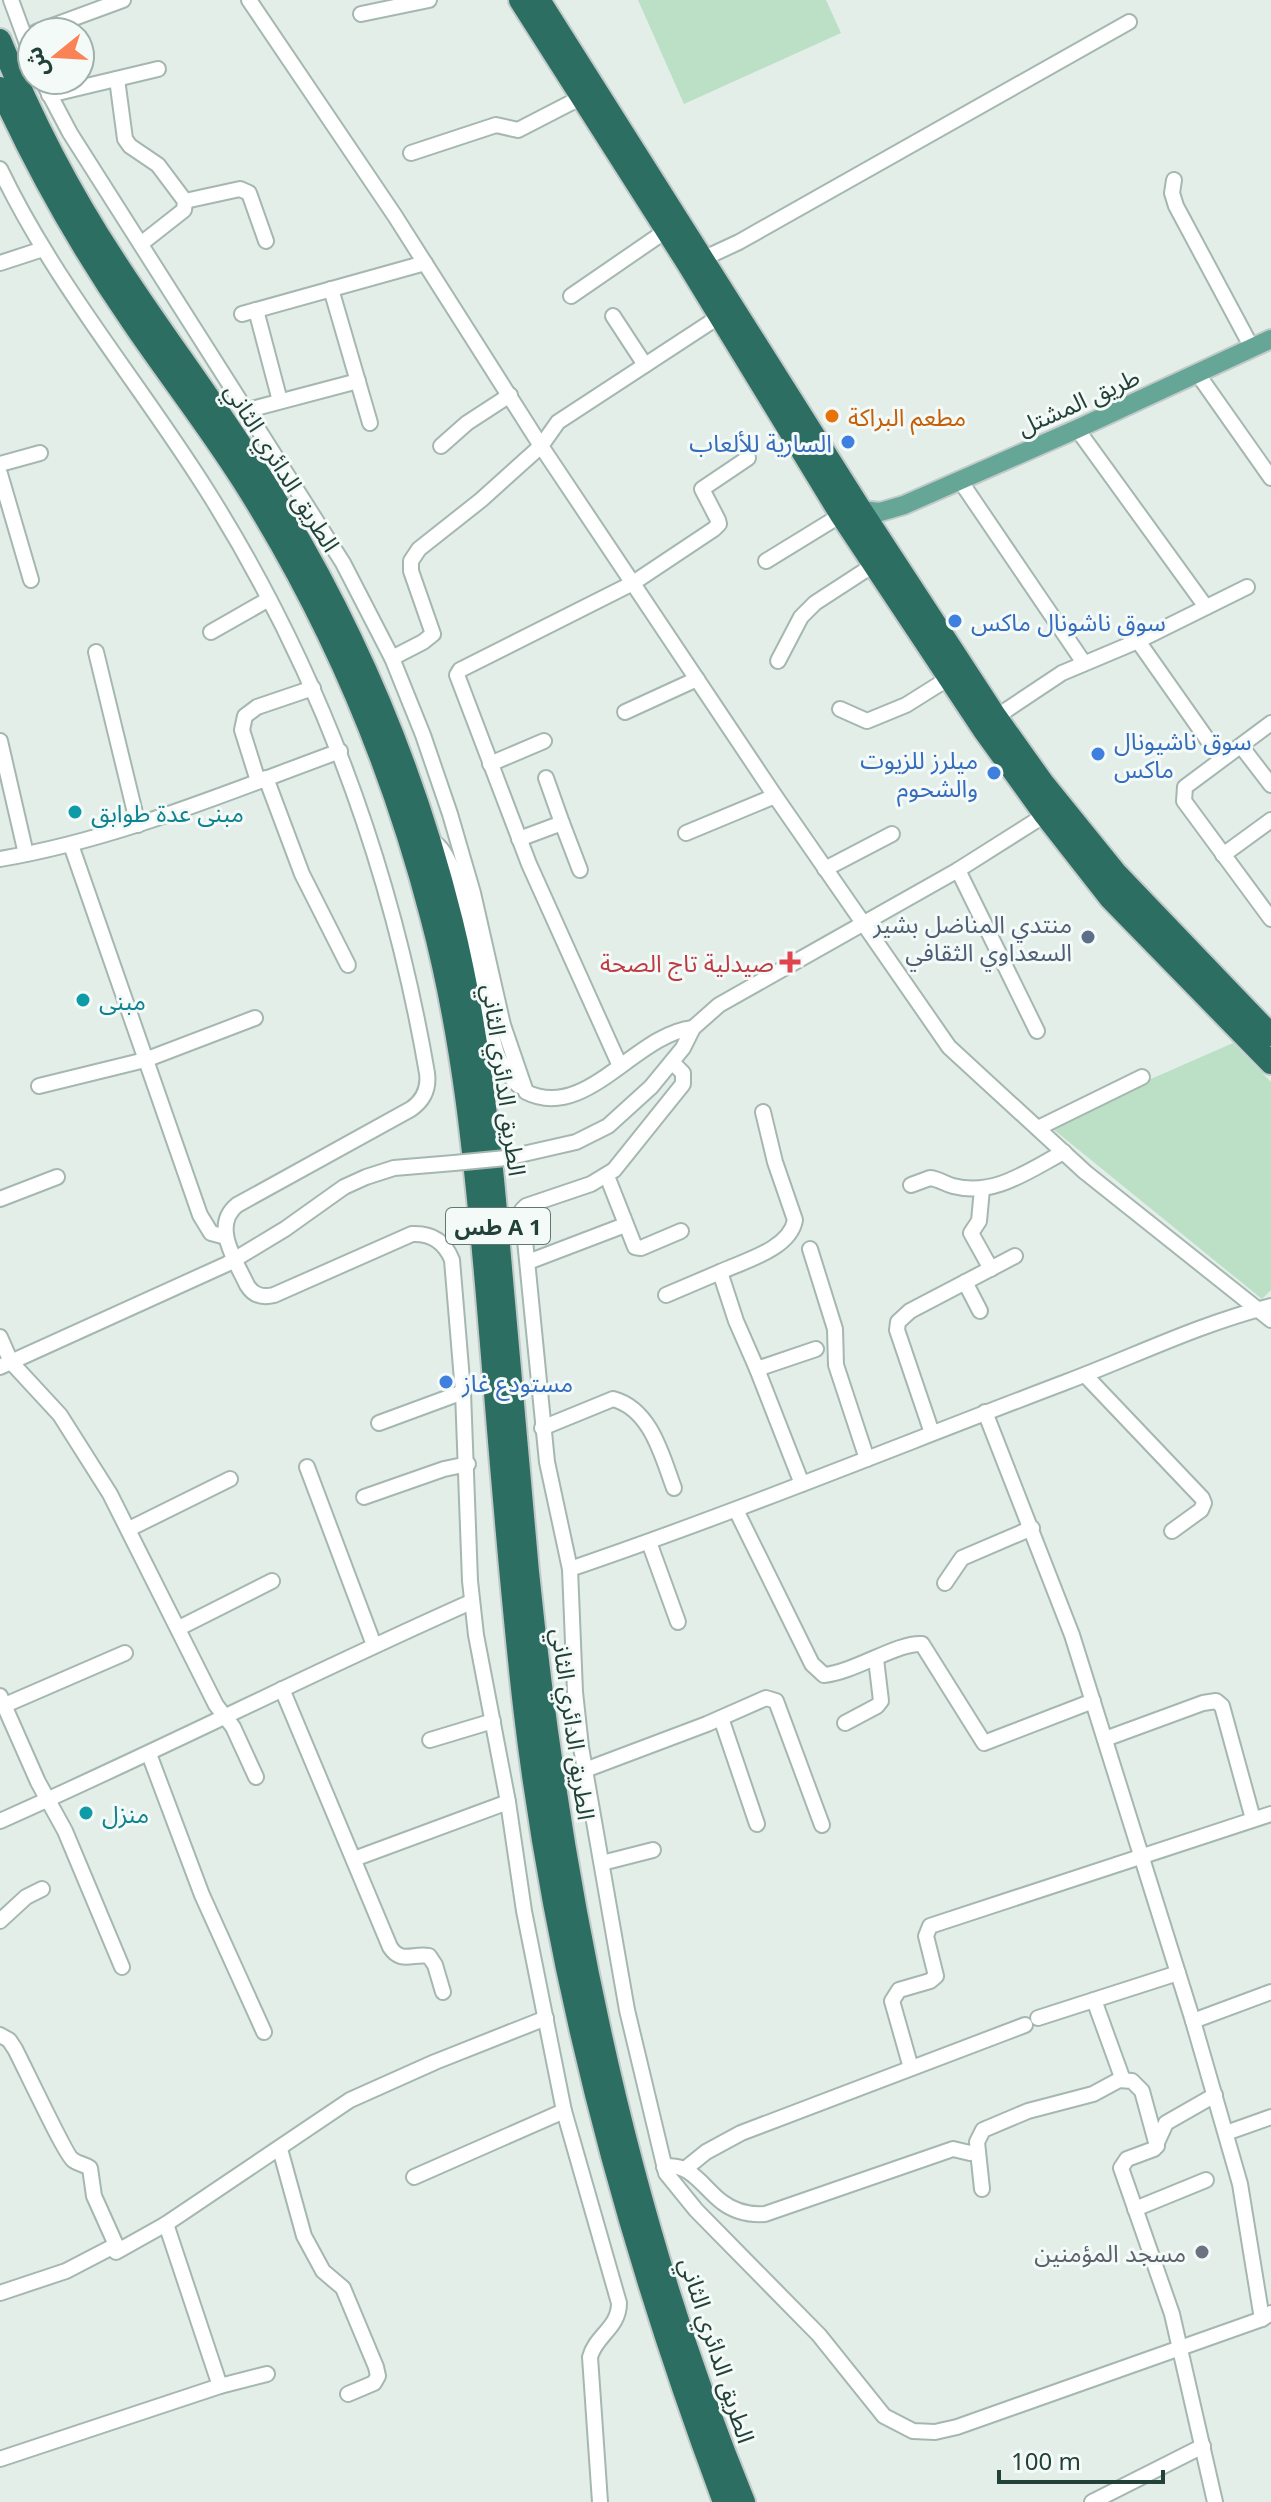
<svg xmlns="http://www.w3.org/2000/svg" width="1271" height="2502" font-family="'Noto Sans','Noto Sans Arabic',sans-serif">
<rect width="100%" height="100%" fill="#e3eee9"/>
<g fill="#bbe0c6">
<polygon points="638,0 826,0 841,33 684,104"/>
<polygon points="1233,1043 1271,1082 1271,1290 1262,1299 1053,1129 1055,1121"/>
</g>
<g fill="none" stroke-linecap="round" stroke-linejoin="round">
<g stroke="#a5b7b1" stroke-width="18">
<g id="minor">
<polyline points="11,0 32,57"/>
<polyline points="249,0 395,216 541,446 775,796 949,1047 1085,1172 1271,1320"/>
<polyline points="361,14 429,0"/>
<polyline points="36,32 123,0"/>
<polyline points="117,79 125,139 130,146 158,165 185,201 184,210 142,243"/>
<path d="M42 80 70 133 343 563 392 658 423 735 450 814 473 893 503 1025 526 1092C586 1122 635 1034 693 1028"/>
<polyline points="49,95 158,69"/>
<polyline points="411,153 496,125 518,130 582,97"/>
<path d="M0 169C55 284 138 381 206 489 319 668 391 864 427 1073 429 1088 424 1100 411 1109L237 1205C211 1226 236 1261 247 1285 253 1295 262 1298 274 1295L412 1234C432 1233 445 1242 452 1260L463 1392 470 1581 476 1635 508 1802 524 1911 564 2111 619 2303C619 2328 596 2335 590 2357L600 2502"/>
<polyline points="1174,180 1172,193 1176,206 1252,348"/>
<polyline points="185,201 240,189 249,193 266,241"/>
<polyline points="696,262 739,242 1129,22"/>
<polyline points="0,263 43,249"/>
<polyline points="331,289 370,423"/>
<polyline points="571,296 667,230"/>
<polyline points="256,310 280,401"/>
<polyline points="242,314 425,263"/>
<polyline points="613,316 645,365"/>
<polyline points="1197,373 1271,478"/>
<polyline points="248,410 358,381"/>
<polyline points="1077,429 1206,607"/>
<polyline points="441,446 467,423 510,395"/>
<polyline points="0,464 40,453"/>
<polyline points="0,474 31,580"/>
<polyline points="959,479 1084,663"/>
<polyline points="766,561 841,515"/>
<polyline points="211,632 269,599"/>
<polyline points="1138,641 1221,759"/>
<polyline points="96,652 138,825"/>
<polyline points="392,658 423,642 433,634 411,571 411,561 419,549 481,500 541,446 558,422 720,316"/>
<polyline points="778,661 801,617 815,603 875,564"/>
<polyline points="840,709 867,721 906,705 949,678"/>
<polyline points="625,712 697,679"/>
<polyline points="996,717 1062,673 1138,641 1247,587"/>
<polyline points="1271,723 1185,787 1184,801 1271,919"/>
<polyline points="0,741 26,854"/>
<polyline points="1241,746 1271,785"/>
<polyline points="490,764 544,741"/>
<polyline points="266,778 302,874 348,965"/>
<polyline points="258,781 242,730 245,716 257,707 313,688"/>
<polyline points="562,823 580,870"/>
<polyline points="686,833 775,796"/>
<polyline points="519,839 562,823 546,778"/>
<path d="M428 840C467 846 482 1019 498 1056 503 1067 511 1078 519 1086"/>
<polyline points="71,845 200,1215 211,1233 226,1237"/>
<polyline points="1223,855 1271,820"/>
<path d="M0 859C118 839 228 792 340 751"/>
<polyline points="825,869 892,834"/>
<polyline points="958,870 1037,1031"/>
<polyline points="672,1062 683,1073 683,1084 614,1170 591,1184 526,1206 522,1210 547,1462 570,1569 575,1692 581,1747 627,2010 666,2173 696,2210 819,2335 884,2416 913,2431 935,2432 957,2427 1262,2319 1271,2313"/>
<polyline points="620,1066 529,864 457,675 460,670 633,583 714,529 719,524 718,520 702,489 748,458"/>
<polyline points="39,1086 145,1060 255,1018"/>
<polyline points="1038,1128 1142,1077"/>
<polyline points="506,1158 576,1142 608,1126 651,1087 683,1048 693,1028 719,1005 958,870 1045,815"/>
<polyline points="607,1176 635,1247 641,1248 681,1231"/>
<path d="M911 1185 930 1178C939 1179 945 1184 953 1186 995 1197 1029 1170 1064 1152"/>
<polyline points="982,1189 979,1221 971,1233 991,1269"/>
<polyline points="0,1199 57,1177"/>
<polyline points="810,1249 835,1329 836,1365 867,1459"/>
<polyline points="528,1262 625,1225"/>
<path d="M720 1272C744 1261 790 1249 795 1220L775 1162 763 1112"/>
<polyline points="965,1282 980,1311"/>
<polyline points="666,1295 720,1272 736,1321 757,1369 802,1484"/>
<polyline points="0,1337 11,1362 60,1415 110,1494 216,1705 233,1727 256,1777"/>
<polyline points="0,1367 227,1264 285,1229 344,1187 366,1177 394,1168 454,1163"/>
<polyline points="757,1369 816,1349"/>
<polyline points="1085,1375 1202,1498 1204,1503 1201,1510 1172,1531"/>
<polyline points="985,1412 1072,1635 1193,2021 1240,2184 1262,2319"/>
<polyline points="379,1423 463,1392"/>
<path d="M542 1428 613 1399C651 1409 662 1456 674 1488"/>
<polyline points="932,1433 897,1330 898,1322 910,1311 1015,1256"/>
<polyline points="307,1467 374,1645"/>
<polyline points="364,1497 444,1469 468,1464"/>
<path d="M736 1510 812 1664 824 1675C855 1672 898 1642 922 1644L984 1743 1093 1701"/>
<polyline points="129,1529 230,1479"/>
<polyline points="649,1542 678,1622"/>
<path d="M570 1569C737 1512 900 1445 1066 1382 1135 1356 1199 1324 1271 1306"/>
<polyline points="945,1583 962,1558 1032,1528"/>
<polyline points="179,1628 272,1581"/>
<path d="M282 1689 390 1947C401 1964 413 1953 429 1956L435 1965 443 1992"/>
<polyline points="0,1696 38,1782 65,1831 122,1967"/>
<polyline points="5,1705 125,1653"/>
<polyline points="721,1718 757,1824"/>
<polyline points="845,1723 877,1706 881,1701 876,1659"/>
<polyline points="1105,1739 1203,1703 1216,1701 1222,1706 1253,1819"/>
<polyline points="430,1740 493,1721"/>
<polyline points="149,1754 202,1895 264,2032"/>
<polyline points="585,1770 707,1724 766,1698 776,1701 822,1825"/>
<path d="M0 1821C158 1751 313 1672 471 1602"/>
<polyline points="354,1859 508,1802"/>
<polyline points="602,1863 653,1850"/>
<polyline points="0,1921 26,1897 42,1889"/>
<polyline points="1094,2000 1123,2080"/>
<polyline points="1038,2018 1178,1973"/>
<polyline points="1193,2021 1271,1992"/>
<path d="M0 2035 9 2040 15 2049C23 2064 66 2156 73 2160 78 2164 84 2164 90 2168L94 2196 116 2245"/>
<polyline points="911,2068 892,2001 899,1990 930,1981 936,1976 926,1936 930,1926 1271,1814"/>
<polyline points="1215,2095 1166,2123 1154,2149 1127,2159 1121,2168 1172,2314 1215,2502"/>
<polyline points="1226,2133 1271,2117"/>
<polyline points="280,2149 304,2236 323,2271 343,2288 376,2367 378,2376 374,2383 348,2394"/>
<path d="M664 2167C690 2161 704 2189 722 2202 735 2212 749 2215 765 2214L953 2149 970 2153 977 2151"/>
<polyline points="685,2169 706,2152 741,2133 1025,2025"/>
<polyline points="414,2177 564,2111"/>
<polyline points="982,2189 977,2142 983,2130 1028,2111 1093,2094 1119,2080 1132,2081 1142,2091 1157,2146"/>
<polyline points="1135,2209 1206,2180"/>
<polyline points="166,2224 220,2386"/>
<polyline points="0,2293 66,2271 116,2245 116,2252 166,2224 350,2100 435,2062 546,2018"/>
<polyline points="0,2459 220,2386 267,2374"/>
<polyline points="1092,2502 1203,2446"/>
</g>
</g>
<g stroke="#c1cac8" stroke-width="22">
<polyline id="major" points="861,510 880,512 904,505 1077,429 1271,339"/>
</g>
<g stroke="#c1cac8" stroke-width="26">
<g id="highway">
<polyline points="520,0 688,264 841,515 983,729 1045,815 1110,898 1271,1063"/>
<polyline points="539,0 861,510 996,717 1043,783 1115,872 1271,1035"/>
<path d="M0 40C31 117 69 191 115 261 162 334 216 404 262 478 349 615 413 764 452 922 478 1028 490 1137 499 1246 509 1355 518 1464 528 1572 560 1886 624 2209 744 2502"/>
<path d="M0 88C37 170 82 249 133 323 169 376 209 427 243 481 328 615 391 762 431 916 463 1036 475 1160 486 1284 498 1425 508 1566 524 1706 556 1979 628 2246 724 2502"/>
</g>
</g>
<use href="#minor" stroke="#fff" stroke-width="14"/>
<use href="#major" stroke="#66a697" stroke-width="18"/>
<use href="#highway" stroke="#2c6e62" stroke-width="22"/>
<g stroke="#a5b7b1" stroke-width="18" stroke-linecap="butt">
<polyline id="minor-bridge" points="454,1163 506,1158"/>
</g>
<use href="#minor-bridge" stroke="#fff" stroke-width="14"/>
</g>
<circle fill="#e8710a" stroke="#f4faf7" stroke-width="3" cx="832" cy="416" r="8"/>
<g fill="#3f7fe0" stroke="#f4faf7" stroke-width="3">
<circle cx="848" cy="442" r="8"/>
<circle cx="955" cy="621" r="8"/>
<circle cx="1098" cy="754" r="8"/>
<circle cx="994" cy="773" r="8"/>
<circle cx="446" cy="1382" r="8"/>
</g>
<g fill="#0f9aa8" stroke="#f4faf7" stroke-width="3">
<circle cx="75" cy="812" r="8"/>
<circle cx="83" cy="1000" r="8"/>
<circle cx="86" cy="1813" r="8"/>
</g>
<circle fill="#5c6f8a" stroke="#f4faf7" stroke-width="3" cx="1088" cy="937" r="8"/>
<path fill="#e0444e" stroke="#f4faf7" stroke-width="3" d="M786 950h8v8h8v8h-8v8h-8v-8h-8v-8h8z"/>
<circle fill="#6b7280" stroke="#f4faf7" stroke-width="3" cx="1202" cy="2252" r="8"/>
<g text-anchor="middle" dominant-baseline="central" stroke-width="6" stroke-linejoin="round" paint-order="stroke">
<rect fill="#f4faf7" stroke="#617872" stroke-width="2" x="446" y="1208" width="104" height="36" rx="6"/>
<g font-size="22" font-weight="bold" fill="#224139">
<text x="498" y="1226">طس A 1</text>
</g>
<g font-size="24" fill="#224139" stroke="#f4faf7">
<text transform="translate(1078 401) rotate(-24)">طريق المشتل</text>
<text transform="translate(283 467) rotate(58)">الطريق الدائري الثاني</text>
<text transform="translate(505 1080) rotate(82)">الطريق الدائري الثاني</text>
<text transform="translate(574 1724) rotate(82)">الطريق الدائري الثاني</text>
<text transform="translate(718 2350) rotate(72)">الطريق الدائري الثاني</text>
</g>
<g font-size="24" fill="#c56008" stroke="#f4faf7" text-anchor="start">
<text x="848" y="416">مطعم البراكة</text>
</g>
<g font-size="24" fill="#366cbe" stroke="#f4faf7" text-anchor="start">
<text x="832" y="442" text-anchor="end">السارية للألعاب</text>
<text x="971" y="621">سوق ناشونال ماكس</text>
<text x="1114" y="740">سوق ناشيونال<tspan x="1114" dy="28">ماكس</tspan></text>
<text x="978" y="759" text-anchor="end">ميلرز للزيوت<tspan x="978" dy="28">والشحوم</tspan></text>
<text x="462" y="1382">مستودع غاز</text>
</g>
<g font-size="24" fill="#0d838f" stroke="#f4faf7" text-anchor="start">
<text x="91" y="812">مبنى عدة طوابق</text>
<text x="99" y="1000">مبنى</text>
<text x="102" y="1813">منزل</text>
</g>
<g font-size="24" fill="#4e5e75" stroke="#f4faf7" text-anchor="end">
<text x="1072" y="923">منتدي المناضل بشير<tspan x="1072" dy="28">السعداوي الثقافي</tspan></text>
</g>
<g font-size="24" fill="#be3a42" stroke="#f4faf7" text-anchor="end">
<text x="774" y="962">صيدلية تاج الصحة</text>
</g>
<g font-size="24" fill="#5b616d" stroke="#f4faf7" text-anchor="end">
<text x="1186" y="2252">مسجد المؤمنين</text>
</g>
</g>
<g transform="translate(56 56) rotate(252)"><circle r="38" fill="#f4faf7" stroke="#a0b0ab" stroke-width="2"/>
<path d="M0-6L14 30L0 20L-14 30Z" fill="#f98357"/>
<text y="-12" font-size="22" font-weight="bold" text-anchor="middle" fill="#224139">ش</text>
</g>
<path d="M999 2470v12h164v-12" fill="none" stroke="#224139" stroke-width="4"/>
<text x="1011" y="2470" font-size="24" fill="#224139" stroke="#f4faf7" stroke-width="6" paint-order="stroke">100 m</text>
</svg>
